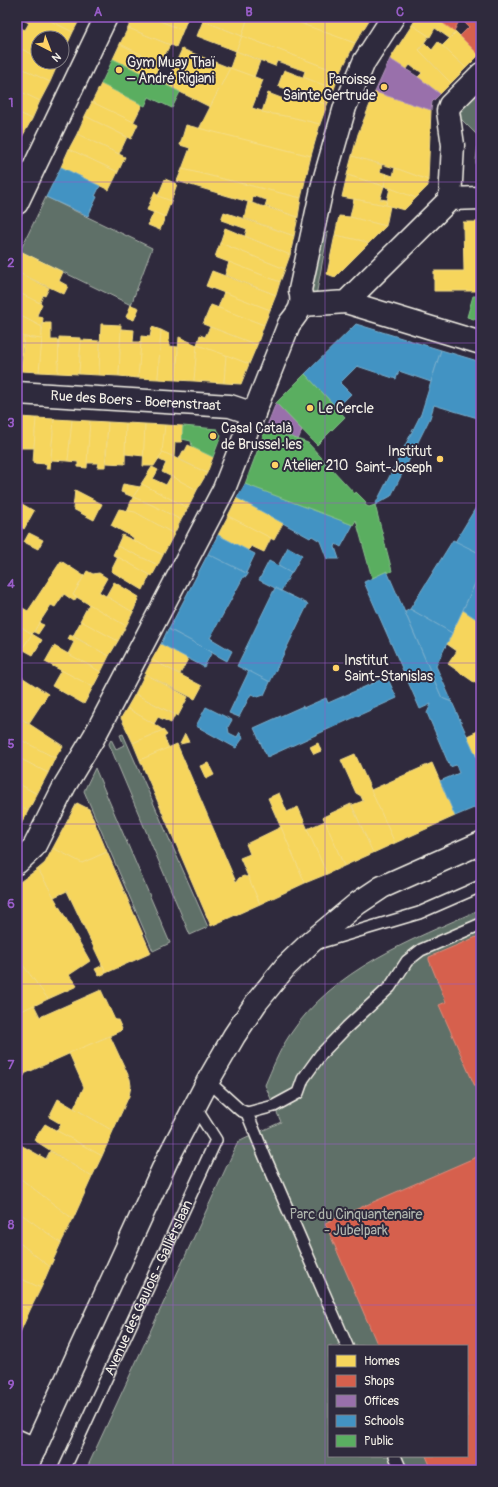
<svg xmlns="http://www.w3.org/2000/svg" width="498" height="1487" font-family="Pangolin,sans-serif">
<rect width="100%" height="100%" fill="#2f2a3d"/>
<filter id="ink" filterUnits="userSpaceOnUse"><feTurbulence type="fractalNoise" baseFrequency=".025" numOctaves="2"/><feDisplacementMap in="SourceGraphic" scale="8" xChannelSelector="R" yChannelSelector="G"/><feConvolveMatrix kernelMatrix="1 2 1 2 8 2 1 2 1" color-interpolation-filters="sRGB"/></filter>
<g filter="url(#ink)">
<g fill="#5e6f67" stroke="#a9b0a8" fill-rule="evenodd">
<path d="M481 84V171C474 164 476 162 477 153 478 148 477 142 478 136L458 116 457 107Z"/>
<polygon points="46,197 152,248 131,305 20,251"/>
<polygon points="328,232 316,296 311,293 309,287 323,235"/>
<polygon points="123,734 208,927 190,935 109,744 111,739 116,749 124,745 120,735"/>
<polygon points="95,768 170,943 153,951 84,791"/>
<path d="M481 909V1470H86L238 1142 281 1122 265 1085C272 1069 279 1051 289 1036 334 968 410 941 481 909ZM329 1346H467V1456H329Z"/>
</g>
<g fill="#f6d55c" stroke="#f5dd86">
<polygon points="18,17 43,17 73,32 62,56 62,38 38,38 38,57 17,47 17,26 25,30 29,23"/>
<polygon points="43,17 81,17 73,32"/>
<polygon points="133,17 150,17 183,30 176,47 128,28"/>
<polygon points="150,17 188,17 183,30"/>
<polygon points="200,17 248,17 242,36 199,19"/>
<polygon points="248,17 286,17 355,43 340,73 242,36"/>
<polygon points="297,17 307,17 305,25 296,21"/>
<polygon points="307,17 317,17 327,21 329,17 371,17 355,43 305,25"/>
<polygon points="417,17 434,17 456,32 449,38 435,28 430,37 412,25"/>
<polygon points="203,21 242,36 236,51 197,36"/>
<polygon points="412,25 429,36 419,50 451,83 440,94 418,77 422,73 417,69 415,69 410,65 406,70 390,59"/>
<polygon points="128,28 170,45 160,64 120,44"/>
<polygon points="456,32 479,55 466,68 442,46"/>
<polygon points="242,36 340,73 334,89 303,77 305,71 277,61 275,66 236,51"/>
<polygon points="438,42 466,68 451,83 419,50 425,43 432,50"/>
<polygon points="120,44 160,64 153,79 113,59"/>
<polygon points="17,47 38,57 38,62 48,62 57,66 50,82 17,66"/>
<polygon points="182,49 230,68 210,107 166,85"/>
<polygon points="236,51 260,61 254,77 230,68"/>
<polygon points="17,66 50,82 40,101 17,90"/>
<polygon points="230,68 263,80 252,108 262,111 262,112 291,117 320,124 311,156 199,129"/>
<polygon points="284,70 334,89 327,105 292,91 278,86"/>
<polygon points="101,84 142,105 133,123 92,102"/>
<polygon points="17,90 40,101 32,119 17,112"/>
<polygon points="292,91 327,105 320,124 291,117 262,112 268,93 289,101"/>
<polygon points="375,92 431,110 428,180 395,168 352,156 358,134"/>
<polygon points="92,102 138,124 131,139 85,116"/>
<polygon points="17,112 32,119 22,137 17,135"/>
<polygon points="85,116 127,137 119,154 77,134"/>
<polygon points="186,125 311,156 301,198 182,169 190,148 180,145"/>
<polygon points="77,134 125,157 118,172 69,149"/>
<polygon points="17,135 22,137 17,148"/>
<polygon points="69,149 118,172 109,190 61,167"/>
<polygon points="352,156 382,165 380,172 387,174 384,186 347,175"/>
<polygon points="395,168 428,180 428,186 416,198 384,186 387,174 393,176"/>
<polygon points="182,169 301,198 298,217 265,206 267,200 253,196 252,203 177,181"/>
<polygon points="347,175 384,186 380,199 387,200 386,205 342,197"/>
<polygon points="165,179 177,184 171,201 158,196"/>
<polygon points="390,188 416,198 404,210 386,205"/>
<polygon points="155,191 158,196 171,201 165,217 147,210"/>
<polygon points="354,199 390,206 386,226 350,217"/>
<polygon points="248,202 298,217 294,236 244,218"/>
<polygon points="154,212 165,217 160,230 148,225"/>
<polygon points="224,212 294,236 290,255 245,236 247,229 221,220"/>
<polygon points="339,216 350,217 386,226 368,244 363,241 335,235"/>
<polygon points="463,222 481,222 481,291 434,291 434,271 464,271"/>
<polygon points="225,228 290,255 285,269 220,243"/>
<polygon points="335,235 363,241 368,244 335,277 327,274"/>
<polygon points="220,243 285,269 280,282 215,257"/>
<polygon points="20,251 63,272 59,281 68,286 64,294 17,272 17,257"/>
<polygon points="229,262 280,282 276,295 225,275"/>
<polygon points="212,271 276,295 270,310 206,286"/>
<polygon points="17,272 49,288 45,296 43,295 40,303 17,292"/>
<polygon points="17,292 42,304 37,315 43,318 42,327 17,314"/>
<polygon points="224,292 270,310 264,325 218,308"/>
<polygon points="131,305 139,308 134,320 126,317"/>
<polygon points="211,305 264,325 257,345 203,324"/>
<polygon points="17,314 42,327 42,339 24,337 17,333"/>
<polygon points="43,323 51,323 51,340 59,340 58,373 39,372"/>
<polygon points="101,324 121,325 119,376 99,375"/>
<polygon points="152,327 161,330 158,379 138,378 141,336 150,337"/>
<polygon points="210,327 257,345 249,364 197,345 200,335 205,337"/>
<polygon points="121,329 134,330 133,342 141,342 138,378 119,376"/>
<polygon points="161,330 169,334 169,346 178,347 176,380 158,379"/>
<polygon points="17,333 24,337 21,356 17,354"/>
<polygon points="24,337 42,339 39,372 21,371"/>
<polygon points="59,337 81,338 79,374 58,373"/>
<polygon points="179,337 197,345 194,381 176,380"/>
<polygon points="81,340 100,341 99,375 79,374"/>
<polygon points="197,345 226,355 224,383 194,381"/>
<polygon points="17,354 21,356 21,371 17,370"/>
<polygon points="226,355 249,364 241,384 224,383"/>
<polygon points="17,417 19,417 17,446"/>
<polygon points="19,417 36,418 34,448 17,448"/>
<polygon points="36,418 54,419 50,469 46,469 47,464 33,463"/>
<polygon points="54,419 72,420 68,461 51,460"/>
<polygon points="72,420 90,421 87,468 78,467 78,462 68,461"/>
<polygon points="90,421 108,422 105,467 97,467 98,463 87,463"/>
<polygon points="108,422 126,423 125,464 106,463"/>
<polygon points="126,423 145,424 144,456 125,454"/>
<polygon points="145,424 165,425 163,452 154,466 143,466"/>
<polygon points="165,425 183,426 182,442 175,442 174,457 162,452"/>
<polygon points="188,445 213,457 207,473 179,459 183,451 185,451"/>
<polygon points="163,452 207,473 197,490 162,472 166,463 158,459"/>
<polygon points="152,467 158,470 153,479 166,485 171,476 197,490 188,508 141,484"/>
<polygon points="123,484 140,487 133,497 121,492"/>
<polygon points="142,484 188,508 181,520 152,505 133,497"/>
<polygon points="75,490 102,504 94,520 73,509"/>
<polygon points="133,497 152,505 181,520 174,534 135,512 127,511"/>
<polygon points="237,498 283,523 274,540 228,516"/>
<polygon points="17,501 34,511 24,529 17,525"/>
<polygon points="119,509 135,512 174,534 163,555 132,541 134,538 111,525"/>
<polygon points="228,516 271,538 264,552 251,546 248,551 218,535"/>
<polygon points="29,533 43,540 38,549 24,542"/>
<polygon points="122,535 163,555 158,565 117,546"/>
<polygon points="117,546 158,565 152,576 113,555"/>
<polygon points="118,557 150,575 143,590 111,571"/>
<polygon points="61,561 84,576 73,595 77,597 74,601 64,594 55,607 51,605 32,634 17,624 17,609 19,606 28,611"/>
<polygon points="87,571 93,574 99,573 107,578 99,592 133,612 126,626 73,595"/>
<polygon points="114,582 139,597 133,612 106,596"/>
<polygon points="89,604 126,626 118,641 80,621"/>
<polygon points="463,610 481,622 481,687 448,664 457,651 447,644"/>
<polygon points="81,621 118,641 109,656 73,636"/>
<polygon points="39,623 44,625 38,634 34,632"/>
<polygon points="17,624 32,634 17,658"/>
<polygon points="32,634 42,640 33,655 22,649"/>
<polygon points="70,635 109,656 101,672 68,654 74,642 68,639"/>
<polygon points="161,644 188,659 180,674 152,660"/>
<polygon points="54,646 101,672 93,687 45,662"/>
<polygon points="152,660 202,686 195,699 145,674"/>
<polygon points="61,670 93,687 84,704 52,686"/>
<polygon points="17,674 48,694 29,723 17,716"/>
<polygon points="145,674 188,697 178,716 135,694"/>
<polygon points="135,694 175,715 171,723 158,717 154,724 127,708"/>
<polygon points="127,708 154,724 163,730 133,743 121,718"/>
<polygon points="17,716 63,746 55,758 17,738"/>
<polygon points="481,726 481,767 467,736 480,730"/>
<polygon points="163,730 167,735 164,737 169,748 140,760 133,743"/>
<polygon points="185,734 189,742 180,744"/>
<polygon points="17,738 55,758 48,773 17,757"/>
<polygon points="318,743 321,751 314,754 310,747"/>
<polygon points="177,744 236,882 239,878 244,876 246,877 249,876 260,904 211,926 140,760"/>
<polygon points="355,754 395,843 373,853 352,805 363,801 361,796 356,793 341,760"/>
<polygon points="17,757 48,773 37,794 17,783"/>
<polygon points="208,763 214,775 206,779 200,766"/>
<polygon points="432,763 455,816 395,843 371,790"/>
<polygon points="17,783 37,794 28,811 17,805"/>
<polygon points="279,793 287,812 298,807 327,874 305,883 268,798"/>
<polygon points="77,803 89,809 107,852 82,863 53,848"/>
<polygon points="351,804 373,853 344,866 323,817"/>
<polygon points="17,805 28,811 17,832"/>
<polygon points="325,821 344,866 327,874 307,829"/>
<polygon points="281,827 305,883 260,904 240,858 250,854 246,844"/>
<polygon points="53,848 82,863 107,852 151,953 106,973 67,891 54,897 38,869 45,863"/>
<polygon points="38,869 90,961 69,975 77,986 48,999 17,957 17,884"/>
<polygon points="17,957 48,999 21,1012 17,1006"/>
<polygon points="103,965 106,973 99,976 95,969"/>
<polygon points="101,990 115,1020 118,1020 122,1029 120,1031 24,1074 17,1063 17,1013 34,1005 40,1017"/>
<polygon points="110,1036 130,1079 131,1086 129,1096 113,1131 74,1108 84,1087 69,1053"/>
<polygon points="17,1063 25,1075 17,1081"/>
<polygon points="58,1099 113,1131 102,1156 57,1131 61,1124 49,1117"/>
<polygon points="45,1124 102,1156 92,1177 34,1140"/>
<polygon points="17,1143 46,1159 50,1151 92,1177 73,1219 17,1176"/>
<polygon points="17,1176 73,1219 61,1243 17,1211"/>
<polygon points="17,1211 61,1243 50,1267 17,1241"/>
<polygon points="17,1241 50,1267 41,1288 17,1277"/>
<polygon points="17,1277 41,1288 30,1310 17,1304"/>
<polygon points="17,1304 30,1310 19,1335 17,1334"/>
</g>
<g fill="#d6604d" stroke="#df8c7c">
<polygon points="434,17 461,17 454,31"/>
<polygon points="462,17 481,17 481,53 479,55 460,36 469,27 464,22 466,20"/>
<polygon points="481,935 481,1100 439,1005 446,1002 429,960 429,957"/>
<polygon points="481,1155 481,1470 432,1470 426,1456 467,1456 467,1346 378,1346 325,1223"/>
</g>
<g fill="#9970ab" stroke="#b497bd">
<polygon points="390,59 418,77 440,94 432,102 431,110 375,92"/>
<polygon points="276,403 302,430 298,440 266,428"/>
</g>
<g fill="#4393c3" stroke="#78afce">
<polygon points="61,167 100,186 95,196 97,197 88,216 46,197"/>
<polygon points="356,324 441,350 431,382 399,371 396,379 357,366 340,383 351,394 337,408 305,374"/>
<polygon points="441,350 481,362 481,419 434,405 430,418 391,496 375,505 421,414"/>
<polygon points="245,484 353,525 341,547 336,544 335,547 339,559 327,559 320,541 312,536 310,538 237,498"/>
<polygon points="481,499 481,554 455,542"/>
<polygon points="218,535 255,554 246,573 208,554"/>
<polygon points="453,540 481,554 481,559 476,566 481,569 481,571 452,633 410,609"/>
<polygon points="288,547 302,555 291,574 278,566"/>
<polygon points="208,554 248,574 246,577 244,576 210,638 232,651 227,661 169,629"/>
<polygon points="269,561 291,573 281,591 259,580"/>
<polygon points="387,571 442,698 452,702 481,767 481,805 455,816 440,781 459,773 456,765 450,767 427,713 431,704 420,709 364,582"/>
<polygon points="481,571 481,622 463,610"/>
<polygon points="275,588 308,604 270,682 237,666"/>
<polygon points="410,609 452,633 436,666 452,702 442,698 405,612"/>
<polygon points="168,629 212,652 204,667 161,644"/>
<polygon points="249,671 270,682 264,695 258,697 251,694 239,717 229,713"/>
<polygon points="387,677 397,698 267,757 254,728 303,706 303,708 326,698 328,703"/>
<polygon points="206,707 232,720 228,727 229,733 237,737 240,732 243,738 236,748 196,726"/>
</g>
<g fill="#5aae61" stroke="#88c28a">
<polygon points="113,59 180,92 172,108 149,97 145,106 101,84"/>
<polygon points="473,296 481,296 481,307 477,320 467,317"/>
<polygon points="305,374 345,417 317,445 276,403"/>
<polygon points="183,426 217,429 221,436 213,457 192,447 191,441 182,439"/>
<polygon points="266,428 308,443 355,494 356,492 366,502 365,505 369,507 375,505 392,571 387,573 387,571 372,578 356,520 353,525 245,484"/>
</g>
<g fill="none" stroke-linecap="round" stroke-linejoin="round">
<g stroke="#f4f1e8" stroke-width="14">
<g id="lane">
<polyline points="318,943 419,913 481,886"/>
<polyline points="208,1081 240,1110 247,1113 265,1157 347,1346"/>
<polyline points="247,1113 274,1106 298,1093 303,1079 321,1054 347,1027 390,987 407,961 421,950 481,924"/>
<polyline points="395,1456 401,1470"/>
<path id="s1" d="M64 1470 216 1140 195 1107"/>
</g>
</g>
<g stroke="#f4f1e8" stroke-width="25">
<g id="street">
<polyline points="450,199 453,145 448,111 450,105 481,74"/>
<polyline points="450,199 481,198"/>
<polyline points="17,203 106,17"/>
<polyline points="346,302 481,343"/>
<polyline points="302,305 346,302 450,199"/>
<path id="s2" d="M17 393 230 406 254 414"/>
<path d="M17 863 34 847 65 785 94 737 224 489 289 324C299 312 304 306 300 290L323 184 345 107 364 62 393 17"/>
<polyline points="17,1441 35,1449"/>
</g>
</g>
<g stroke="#f4f1e8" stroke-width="25">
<polyline id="secondary" points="25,1470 167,1160 208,1081 234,1036 256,1003 286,966 311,942 358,903 382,887 481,843"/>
</g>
<use href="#lane" stroke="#2f2a3d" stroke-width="11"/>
<use href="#street" stroke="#2f2a3d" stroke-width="22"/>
<use href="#secondary" stroke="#2f2a3d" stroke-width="22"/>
</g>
</g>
<path fill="none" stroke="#995dc9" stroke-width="1" stroke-opacity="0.55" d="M173 17V1470M325 17V1470M17 182H481M17 343H481M17 503H481M17 663H481M17 824H481M17 984H481M17 1144H481M17 1305H481"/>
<g fill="#ffd166" stroke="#2f2a3d" stroke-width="1.5">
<circle cx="119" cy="70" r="4"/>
<circle cx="384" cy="87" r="4"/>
<circle cx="310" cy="408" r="4"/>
<circle cx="213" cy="436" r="4"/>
<circle cx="440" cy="459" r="4"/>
<circle cx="275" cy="465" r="4"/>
<circle cx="336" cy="668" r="4"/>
</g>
<g text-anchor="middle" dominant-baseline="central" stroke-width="4" stroke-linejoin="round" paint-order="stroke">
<g font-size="14" fill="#f4f1e8" stroke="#2f2a3d" text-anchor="start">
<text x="127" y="62">Gym Muay Thaï<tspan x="127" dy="16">– André Rigiani</tspan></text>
<text x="376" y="79" text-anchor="end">Paroisse<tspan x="376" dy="16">Sainte Gertrude</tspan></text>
<text x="318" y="408">Le Cercle</text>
<text x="221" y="428">Casal Català<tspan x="221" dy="16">de Brussel·les</tspan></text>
<text x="432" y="451" text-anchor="end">Institut<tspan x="432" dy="16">Saint-Joseph</tspan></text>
<text x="283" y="465">Atelier 210</text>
<text x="344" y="660">Institut<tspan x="344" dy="16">Saint-Stanislas</tspan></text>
</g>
<g font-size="14" fill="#f4f1e8" stroke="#2f2a3d">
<text stroke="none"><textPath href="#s2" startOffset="119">Rue des Boers - Boerenstraat</textPath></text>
<text stroke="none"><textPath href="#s1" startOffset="201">Avenue des Gaulois - Galliërslaan</textPath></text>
</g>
<g font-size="14" fill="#b0b6ae" stroke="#2f2a3d">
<text x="356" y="1214">Parc du Cinquantenaire<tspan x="356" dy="16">- Jubelpark</tspan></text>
</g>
</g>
<rect width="498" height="1487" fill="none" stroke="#2f2a3d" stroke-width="44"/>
<rect x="328" y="1345" width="140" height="112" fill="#2f2a3d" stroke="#7e7a81"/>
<rect x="336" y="1355" width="20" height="12" fill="#f6d55c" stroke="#7e7a81"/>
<text x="364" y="1365" font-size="12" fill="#f4f1e8">Homes</text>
<rect x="336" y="1375" width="20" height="12" fill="#d6604d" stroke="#7e7a81"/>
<text x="364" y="1385" font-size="12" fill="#f4f1e8">Shops</text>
<rect x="336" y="1395" width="20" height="12" fill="#9970ab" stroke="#7e7a81"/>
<text x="364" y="1405" font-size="12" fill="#f4f1e8">Offices</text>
<rect x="336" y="1415" width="20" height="12" fill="#4393c3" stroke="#7e7a81"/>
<text x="364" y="1425" font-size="12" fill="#f4f1e8">Schools</text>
<rect x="336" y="1435" width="20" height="12" fill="#5aae61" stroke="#7e7a81"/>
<text x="364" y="1445" font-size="12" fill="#f4f1e8">Public</text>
<g transform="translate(50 50) rotate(138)"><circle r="19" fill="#2f2a3d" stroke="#7e7a81"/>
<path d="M0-3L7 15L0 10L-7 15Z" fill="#ffd166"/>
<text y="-6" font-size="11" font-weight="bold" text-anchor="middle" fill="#f4f1e8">N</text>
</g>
<rect x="22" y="22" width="454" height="1443" fill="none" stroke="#995dc9" stroke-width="1.5"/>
<g font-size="13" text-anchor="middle" font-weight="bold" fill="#995dc9">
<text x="98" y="16">A</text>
<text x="249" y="16">B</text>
<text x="400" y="16">C</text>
<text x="11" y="107">1</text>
<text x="11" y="267">2</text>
<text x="11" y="427">3</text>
<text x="11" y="588">4</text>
<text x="11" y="748">5</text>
<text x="11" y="908">6</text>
<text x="11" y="1069">7</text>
<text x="11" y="1229">8</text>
<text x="11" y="1389">9</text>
</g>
</svg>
